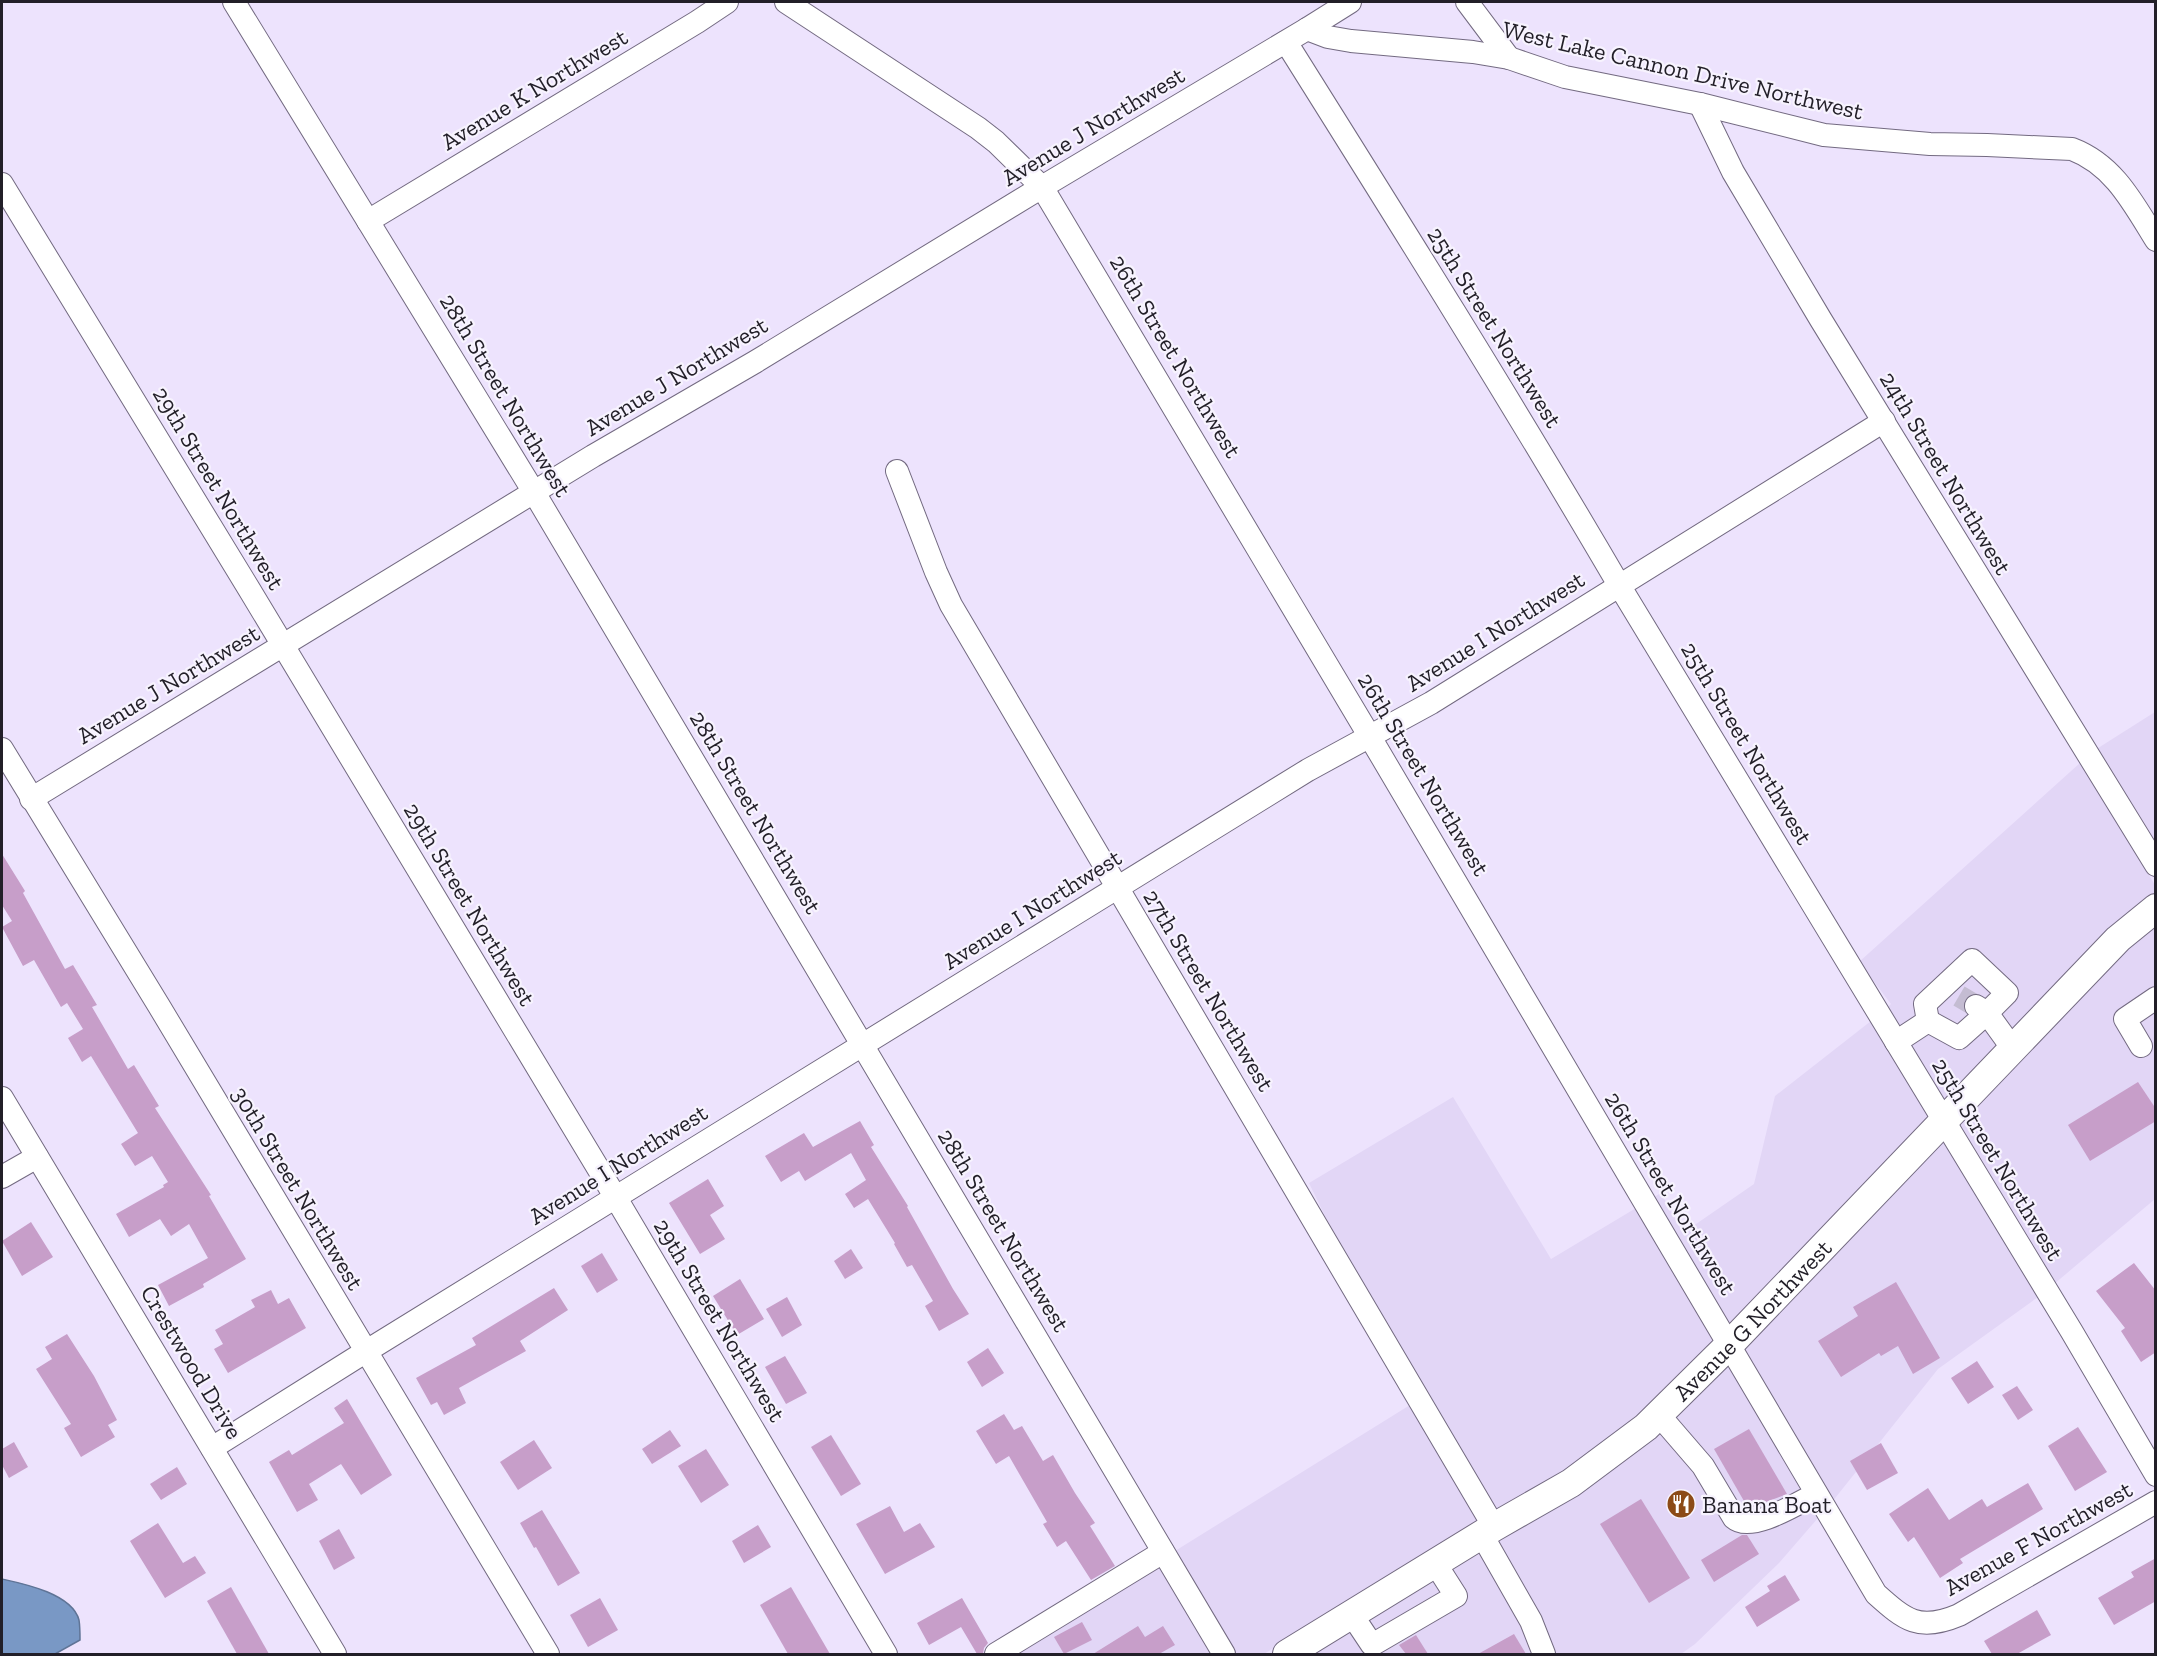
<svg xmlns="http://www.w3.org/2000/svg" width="2157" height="1656" font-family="'Zilla Slab',serif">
<rect width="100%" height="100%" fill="#ede3fd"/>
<g fill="#e2d6f6">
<polygon points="2155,712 2155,846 2095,750"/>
<polygon points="2080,763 2155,885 2155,893 2110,931 1945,1104 1887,1008 1891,1004 1859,962"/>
<polygon points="2155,923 2155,1199 2054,1284 1957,1124 2125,948"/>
<polygon points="1871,1021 1930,1119 1731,1326 1654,1197 1661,1193 1683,1233 1754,1184 1775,1096"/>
<polygon points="1453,1097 1551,1259 1636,1208 1716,1342 1662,1397 1565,1473 1497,1512 1326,1218 1309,1183"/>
<polygon points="1942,1140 2038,1297 1938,1369 1832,1502 1743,1347"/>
<polygon points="1728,1363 1818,1518 1779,1563 1695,1644 1681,1654 1310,1654"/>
<polygon points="1410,1405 1479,1522 1264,1654 1236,1654 1175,1551"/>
<polygon points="1157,1562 1212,1654 1006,1654"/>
</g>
<path fill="#7998c5" stroke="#5f7496" stroke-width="1.5" d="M2 1579C25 1584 72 1594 79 1620 80 1626 80 1634 80 1640L55 1654H2Z"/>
<g fill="#c79ec9">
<polygon points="2,854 25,891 23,893 65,969 73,965 97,1005 92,1007 128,1069 134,1065 159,1106 155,1108 211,1195 209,1196 246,1259 203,1284 204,1287 169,1306 158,1285 208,1258 189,1224 171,1236 160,1219 129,1237 116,1214 164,1187 163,1185 168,1182 152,1156 135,1166 121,1144 138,1133 91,1056 82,1062 68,1038 83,1029 67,1003 61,1007 34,960 23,966 2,927 12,921 2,905"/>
<polygon points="2138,1082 2156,1109 2156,1121 2090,1161 2068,1125"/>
<polygon points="860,1121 874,1145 871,1147 908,1206 907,1207 953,1289 969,1314 939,1331 925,1306 933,1301 912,1265 907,1267 894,1244 895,1243 868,1199 854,1208 845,1194 866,1180 851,1153 805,1181 799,1171 781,1182 765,1156 804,1133 813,1147"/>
<polygon points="708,1179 724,1206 710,1215 725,1239 700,1254 669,1203"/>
<polygon points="31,1222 53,1257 22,1276 2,1241"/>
<polygon points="851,1249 863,1268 845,1279 834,1261"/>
<polygon points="602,1253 618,1280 597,1293 581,1266"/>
<polygon points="2134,1263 2156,1291 2156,1352 2141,1362 2121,1331 2125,1328 2096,1291"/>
<polygon points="740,1279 764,1319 737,1335 713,1296"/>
<polygon points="1896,1282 1940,1358 1913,1374 1898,1346 1881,1356 1879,1353 1841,1377 1818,1341 1858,1316 1853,1307"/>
<polygon points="554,1288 568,1310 520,1341 526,1351 459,1388 466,1403 444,1415 437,1402 431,1405 416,1378 476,1345 472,1338"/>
<polygon points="271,1290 278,1304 289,1298 306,1328 228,1373 214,1349 223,1344 215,1330 255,1307 251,1300"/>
<polygon points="787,1297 802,1325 782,1337 766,1309"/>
<polygon points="67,1334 94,1376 117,1420 108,1425 115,1437 81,1457 64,1428 71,1424 36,1369 52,1359 45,1347"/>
<polygon points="988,1348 1004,1373 982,1387 967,1362"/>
<polygon points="785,1356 807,1393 786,1404 765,1367"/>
<polygon points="1977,1361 1994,1387 1968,1404 1951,1378"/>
<polygon points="2017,1386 2033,1410 2018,1420 2002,1395"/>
<polygon points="347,1399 392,1475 361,1495 341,1464 309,1484 318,1500 297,1512 269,1462 289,1450 292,1455 344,1423 334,1408"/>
<polygon points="1004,1414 1014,1430 1022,1426 1043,1461 1053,1455 1075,1493 1095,1523 1090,1526 1115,1566 1091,1580 1066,1541 1057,1547 1043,1524 1047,1522 1009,1456 996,1464 976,1431"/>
<polygon points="2078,1427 2107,1472 2075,1491 2048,1446"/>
<polygon points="1749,1429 1787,1494 1750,1508 1748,1508 1714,1449"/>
<polygon points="670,1430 681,1446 652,1464 642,1449"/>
<polygon points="831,1435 861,1484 841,1496 811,1447"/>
<polygon points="534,1440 552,1468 518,1490 500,1462"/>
<polygon points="14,1442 28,1467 9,1478 2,1465 2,1449"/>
<polygon points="1881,1443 1898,1473 1867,1490 1850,1461"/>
<polygon points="706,1449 729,1485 701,1503 678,1466"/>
<polygon points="177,1467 187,1484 161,1500 150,1484"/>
<polygon points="2028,1483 2043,1509 1960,1559 1963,1563 1940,1578 1914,1537 1908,1542 1889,1514 1928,1488 1949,1520 1982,1499 1987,1507"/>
<polygon points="1641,1499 1690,1578 1649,1603 1600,1524"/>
<polygon points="890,1506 904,1532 920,1523 935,1547 885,1574 856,1524"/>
<polygon points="542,1510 580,1573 558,1586 536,1547 534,1548 520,1523"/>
<polygon points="158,1523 183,1563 195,1556 206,1573 165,1598 130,1541"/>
<polygon points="758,1525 771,1547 744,1563 732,1541"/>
<polygon points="339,1529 355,1558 334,1570 319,1541"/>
<polygon points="1742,1535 1747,1535 1759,1554 1714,1582 1701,1560"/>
<polygon points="2156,1558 2156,1601 2114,1625 2098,1598 2134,1577 2131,1572"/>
<polygon points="1785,1575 1800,1600 1757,1627 1745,1607 1770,1591 1767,1586"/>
<polygon points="231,1587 269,1654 237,1654 207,1601"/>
<polygon points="791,1587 830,1654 788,1654 760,1605"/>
<polygon points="600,1598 618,1630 588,1647 570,1615"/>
<polygon points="962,1598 988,1643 984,1648 983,1654 977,1654 961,1627 929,1645 917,1623"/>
<polygon points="2037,1610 2051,1635 2017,1654 1992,1654 1984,1641"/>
<polygon points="1082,1622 1092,1640 1064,1654 1054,1637"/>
<polygon points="1138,1626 1145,1637 1163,1626 1175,1645 1159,1654 1093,1654"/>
<polygon points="1514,1634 1526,1654 1478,1654"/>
<polygon points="1416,1635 1428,1654 1406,1654 1399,1645"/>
</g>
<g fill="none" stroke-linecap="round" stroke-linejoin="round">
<polyline stroke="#c4bcd2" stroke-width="22" stroke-dasharray="22 11" stroke-linecap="butt" points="1959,996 1976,1006"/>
<g stroke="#736a81" stroke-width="24">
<g id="minor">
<polyline points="234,2 535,494 1224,1654"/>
<path d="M786 2 978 128 996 142 1042 187 1370 737 1876 1594C1905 1620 1919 1632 1959 1615L2156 1502"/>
<polyline points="1467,2 1509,58"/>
<path d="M1307 29 1328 37 1351 41 1473 52 1509 58 1565 77 1700 104 1824 135 1930 144 1987 145 2072 149C2114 165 2133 203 2156 240"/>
<path d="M1286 42C1399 222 1512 402 1619 585L2072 1332 2156 1475"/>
<polyline points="1700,104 1733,172 1821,320 2156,865"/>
<polyline points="2,184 249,589 616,1198 886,1654"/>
<polyline points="368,221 697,22 727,2"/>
<polyline points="897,471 936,572 951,605 1494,1527"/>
<polyline points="2,749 159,1006 548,1654"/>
<polyline points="31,799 593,456 755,362 1042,187 1307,29 1350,2"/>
<polyline points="1928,1021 1925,1004 1972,960 2007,993 1987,1013 1976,1006"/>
<polyline points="1896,1042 1928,1021 1959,1038 1987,1013 2013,1049"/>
<polyline points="2141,1046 2125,1019 2156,998"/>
<polyline points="2,1098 335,1654"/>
<polyline points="2,1177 37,1157"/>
<path d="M1659 1415 1703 1466 1734 1518C1751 1533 1798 1503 1816 1494"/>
<polyline points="212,1448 365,1352 1308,770 1431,703 1884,421"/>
<polyline points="1482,1535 1531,1621 1544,1654"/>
<polyline points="1352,1615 1372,1645 1456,1596 1435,1563"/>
<polyline points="996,1654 1163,1552"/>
</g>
</g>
<g stroke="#736a81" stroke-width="30">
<g id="major">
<path id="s1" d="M1287 1654 1494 1527 1571 1483 1646 1427 1730 1344 2118 939 2156 908"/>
</g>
</g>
<use href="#minor" stroke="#fff" stroke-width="22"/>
<use href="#major" stroke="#fff" stroke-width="28"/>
</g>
<defs>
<g id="restaurant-disc" transform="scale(1.5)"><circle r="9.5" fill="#8c4b17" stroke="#f7f3fe"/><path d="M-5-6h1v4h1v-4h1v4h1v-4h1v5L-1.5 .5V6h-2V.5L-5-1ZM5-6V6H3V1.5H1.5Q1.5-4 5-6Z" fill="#fff"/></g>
</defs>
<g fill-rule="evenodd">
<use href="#restaurant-disc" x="1681" y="1504"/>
</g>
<g text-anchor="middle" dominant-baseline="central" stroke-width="4.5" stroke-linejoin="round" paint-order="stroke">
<g font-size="24" fill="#221f28" stroke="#f7f3fe">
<text transform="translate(1683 70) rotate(13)">West Lake Cannon Drive Northwest</text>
<text transform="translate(534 89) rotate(-31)">Avenue K Northwest</text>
<text transform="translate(1093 126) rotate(-31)">Avenue J Northwest</text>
<text transform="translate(1495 327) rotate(58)">25th Street Northwest</text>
<text transform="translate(1176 356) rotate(59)">26th Street Northwest</text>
<text transform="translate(676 376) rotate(-31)">Avenue J Northwest</text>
<text transform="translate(506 395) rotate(59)">28th Street Northwest</text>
<text transform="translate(1946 473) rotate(59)">24th Street Northwest</text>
<text transform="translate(219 488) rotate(59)">29th Street Northwest</text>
<text transform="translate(1495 631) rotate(-32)">Avenue I Northwest</text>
<text transform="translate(168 684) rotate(-31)">Avenue J Northwest</text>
<text transform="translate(1747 743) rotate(59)">25th Street Northwest</text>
<text transform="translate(1424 774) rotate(59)">26th Street Northwest</text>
<text transform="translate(756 812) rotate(59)">28th Street Northwest</text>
<text transform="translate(470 904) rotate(59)">29th Street Northwest</text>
<text transform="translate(1032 909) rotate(-32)">Avenue I Northwest</text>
<text transform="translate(1209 990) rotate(59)">27th Street Northwest</text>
<text transform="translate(1998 1159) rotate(59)">25th Street Northwest</text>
<text transform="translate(618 1164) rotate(-32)">Avenue I Northwest</text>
<text transform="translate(298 1188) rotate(59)">30th Street Northwest</text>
<text transform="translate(1671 1193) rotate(59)">26th Street Northwest</text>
<text transform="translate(1004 1230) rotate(59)">28th Street Northwest</text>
<text transform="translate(720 1320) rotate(59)">29th Street Northwest</text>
<text stroke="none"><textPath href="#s1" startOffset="576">Avenue G Northwest</textPath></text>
<text transform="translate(192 1362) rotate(59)">Crestwood Drive</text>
<text transform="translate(2038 1538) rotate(-29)">Avenue F Northwest</text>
</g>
<g font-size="24" fill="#221f28" stroke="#f7f3fe" text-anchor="start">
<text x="1702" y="1504">Banana Boat</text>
</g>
</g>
<rect width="2157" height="1656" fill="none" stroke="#221f28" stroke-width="6"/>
</svg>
